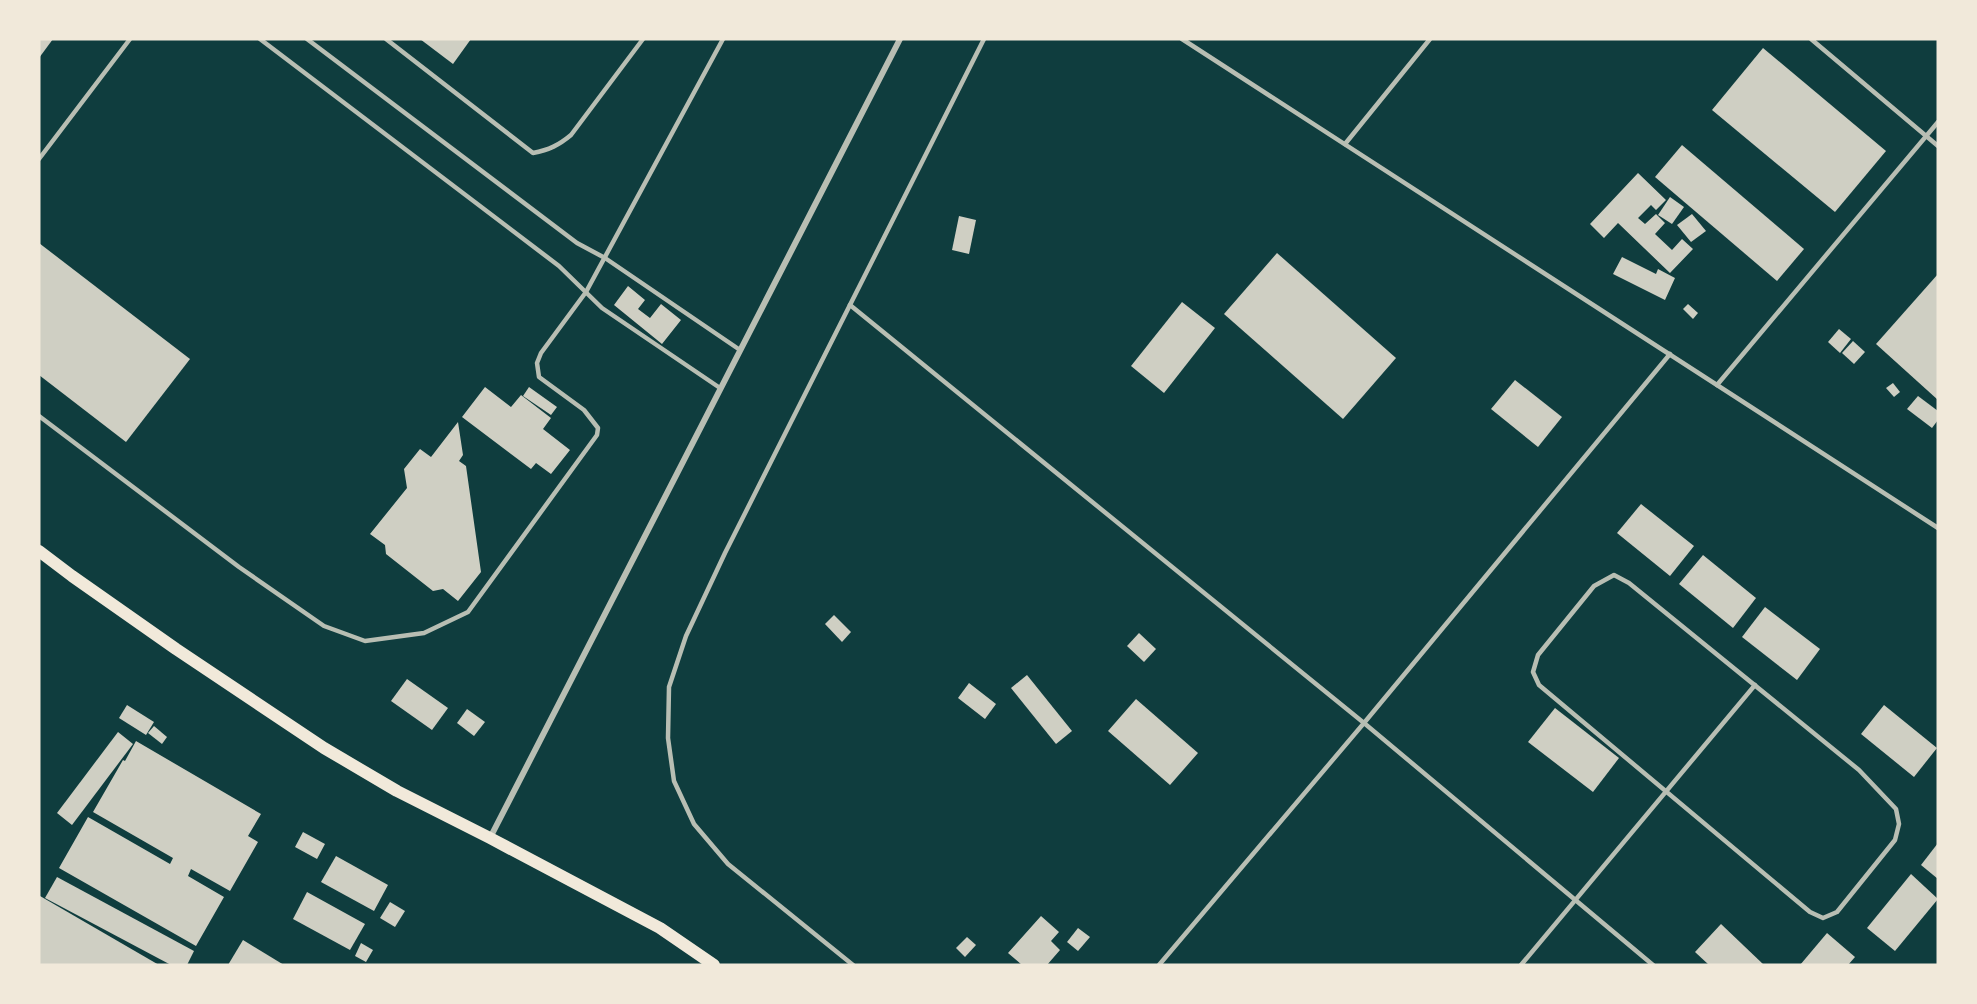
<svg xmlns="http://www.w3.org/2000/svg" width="1977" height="1004" font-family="Manrope,sans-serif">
<rect width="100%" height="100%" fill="#0f3d3e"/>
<g fill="#cfcfc3">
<polygon points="39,39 53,39 39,58"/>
<polygon points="420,39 471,39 453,64"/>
<polygon points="1763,48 1886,151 1835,212 1712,110"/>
<polygon points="1682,145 1804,249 1777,281 1655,177"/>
<polygon points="1638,173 1666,200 1656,210 1651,205 1638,218 1645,224 1656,214 1665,223 1655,234 1672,250 1682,239 1693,249 1670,273 1618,223 1604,238 1590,224"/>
<polygon points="1670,197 1684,207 1672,224 1658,215"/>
<polygon points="1692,214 1706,231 1691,242 1677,225"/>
<polygon points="959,216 976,220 969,254 952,250"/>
<polygon points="39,243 190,359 126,442 39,375"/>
<polygon points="1277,253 1396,358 1343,419 1224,314"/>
<polygon points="1622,257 1656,274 1658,269 1675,278 1665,300 1613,274"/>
<polygon points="1938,274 1938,400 1876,344"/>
<polygon points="628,286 645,300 638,309 650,318 661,304 681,320 662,344 614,305"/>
<polygon points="1182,302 1215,328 1164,393 1131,366"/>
<polygon points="1688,304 1698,313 1693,319 1683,309"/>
<polygon points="1839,329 1851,339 1840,353 1828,342"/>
<polygon points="1853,341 1865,352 1854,364 1842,353"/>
<polygon points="1515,380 1562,417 1538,447 1491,409"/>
<polygon points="1893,383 1900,392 1894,397 1886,388"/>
<polygon points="485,387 511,407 521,395 551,418 543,429 570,450 551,474 536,463 531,469 462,417"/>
<polygon points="529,387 557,407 551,415 523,396"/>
<polygon points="1918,396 1938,411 1938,420 1932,428 1907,409"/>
<polygon points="458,422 463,455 459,461 466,466 481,572 458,601 443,589 433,591 386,554 385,545 370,534 407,488 404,469 420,449 431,457"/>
<polygon points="1641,504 1694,546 1670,576 1617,533"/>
<polygon points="1703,555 1756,598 1733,628 1679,584"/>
<polygon points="1765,607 1820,649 1797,680 1742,637"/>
<polygon points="834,615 851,632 842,642 825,624"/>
<polygon points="1139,633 1156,649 1144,662 1127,646"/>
<polygon points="1027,675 1072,731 1056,744 1011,688"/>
<polygon points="407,679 448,708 432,730 391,701"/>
<polygon points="969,683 996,704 985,719 958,698"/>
<polygon points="1136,699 1198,753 1170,785 1108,731"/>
<polygon points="127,705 154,722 146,735 119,718"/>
<polygon points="1884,705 1937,748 1914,777 1861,734"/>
<polygon points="1555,708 1619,758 1593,792 1528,742"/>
<polygon points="467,709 485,722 474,736 457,723"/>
<polygon points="154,726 167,737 162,744 148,733"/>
<polygon points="118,732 133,744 72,825 57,813"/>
<polygon points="136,741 261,814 248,836 258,842 230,891 191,869 188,876 224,897 196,946 59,868 88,817 170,864 173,858 93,812 123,760 125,761"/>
<polygon points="303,832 325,844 317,859 295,847"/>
<polygon points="1938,843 1938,879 1921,865"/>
<polygon points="336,856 388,885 374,911 321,882"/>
<polygon points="1911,874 1938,899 1895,951 1867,928"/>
<polygon points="57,877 194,951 187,965 171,965 45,898"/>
<polygon points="307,892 365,924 350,950 293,919"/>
<polygon points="40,896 159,965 39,965"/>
<polygon points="390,902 405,911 395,927 380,918"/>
<polygon points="1041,916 1059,932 1051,941 1060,950 1047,965 1022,965 1008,953"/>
<polygon points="1721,924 1764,965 1709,965 1695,952"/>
<polygon points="1078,928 1090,937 1078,951 1067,942"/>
<polygon points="1827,933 1855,957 1848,965 1800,965"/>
<polygon points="967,937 976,945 965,957 956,948"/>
<polygon points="243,940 284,965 228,965"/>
<polygon points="361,943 373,950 366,962 355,956"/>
</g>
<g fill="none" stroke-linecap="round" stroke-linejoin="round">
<g stroke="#b8beb3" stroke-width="4.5">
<polyline points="260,39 559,266 602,308 720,388"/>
<polyline points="307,39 577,243 605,258 740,350"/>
<path d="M386 39 533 153C549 150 559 145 571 135L643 39"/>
<polyline points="1182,39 1938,528"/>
<polyline points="1811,39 1938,146"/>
<polyline points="1345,144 1430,39"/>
<polyline points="39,159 130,39"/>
<polyline points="850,305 1364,723 1653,965"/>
<polyline points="1717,385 1938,122"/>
<polyline points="39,416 239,567 324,626 365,641 424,633 468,612 597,435 598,428 584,410 539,377 537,363 541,353 586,292 723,39"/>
<polygon points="1614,575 1629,583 1859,770 1896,809 1899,824 1895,840 1837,912 1823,918 1810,912 1539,685 1533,672 1538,655 1594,586"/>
<polyline points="853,965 728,864 694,824 674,781 668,738 669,687 686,636 725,553 984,39"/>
<polyline points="1159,965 1364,723 1670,354"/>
<polyline points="1521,965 1755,685"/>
</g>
<polyline stroke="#b8beb3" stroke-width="6" points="490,838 900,39"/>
<polyline stroke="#f1e9da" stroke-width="12" points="39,551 72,576 176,649 324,748 397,791 490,838 660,928 714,965"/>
</g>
<rect width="1977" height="1004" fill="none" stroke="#f1e9da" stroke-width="81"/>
</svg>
